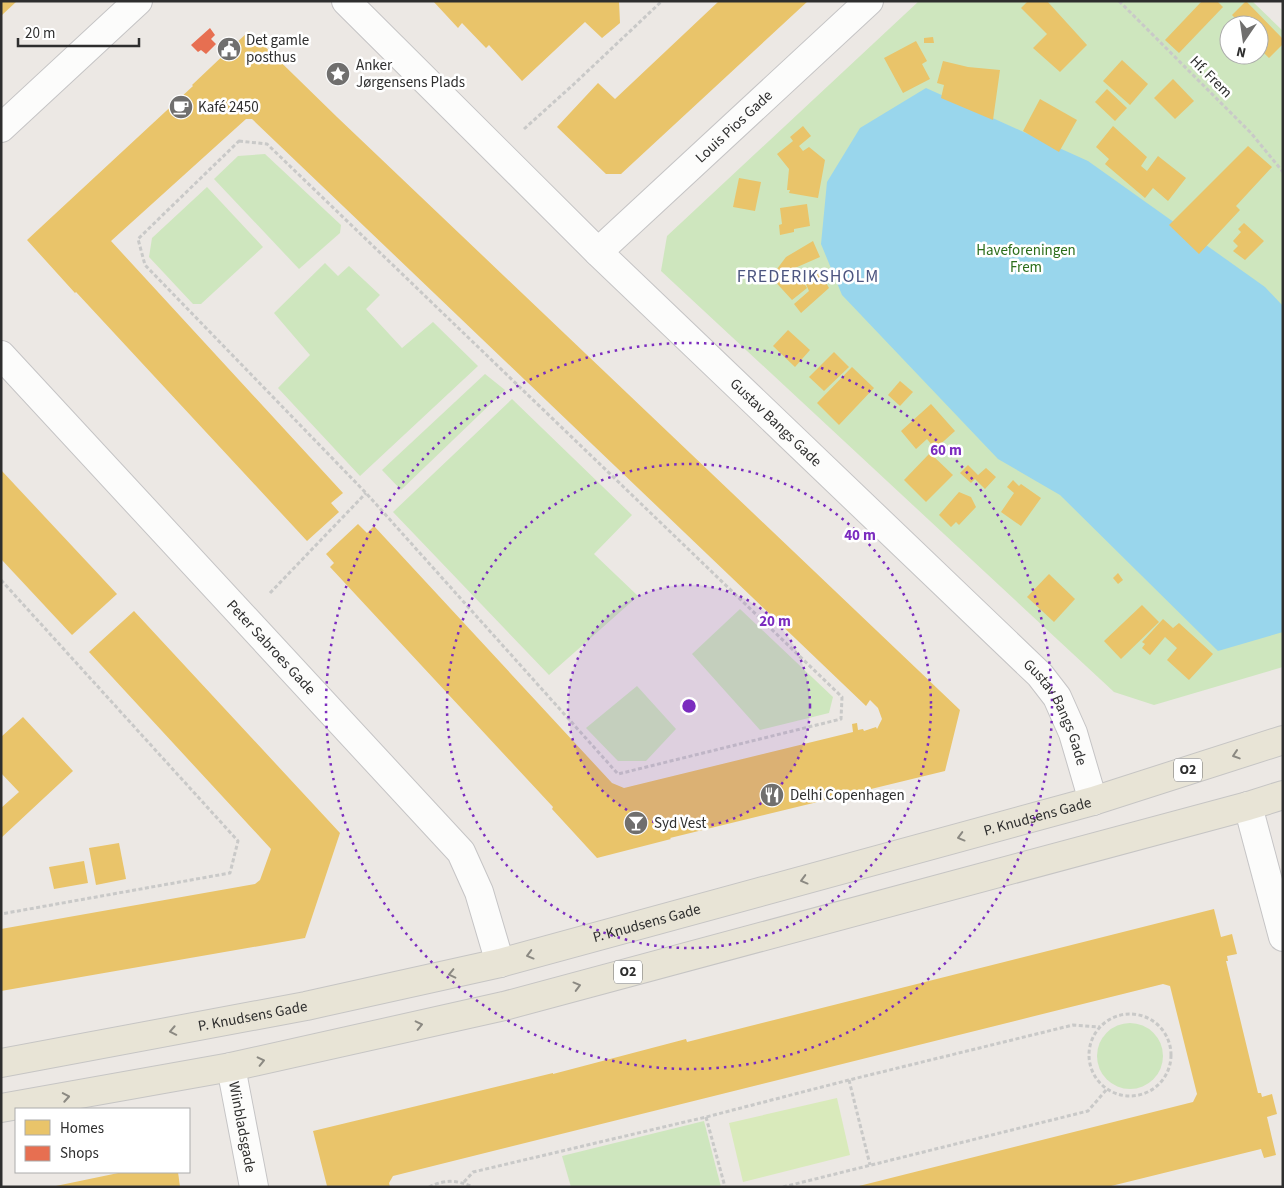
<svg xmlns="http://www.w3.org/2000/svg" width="1284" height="1188" font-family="'Source Sans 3',sans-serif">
<rect width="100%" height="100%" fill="#ece8e4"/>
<g fill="#cee6be" fill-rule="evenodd">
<path d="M919 1H1252L1283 31V667L1154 705 1114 692 661 271 667 236ZM1229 25H1259V55H1229Z"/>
<polygon points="265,154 341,225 340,233 299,269 214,179 238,156"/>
<polygon points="207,187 263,247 201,304 193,304 149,257 152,238"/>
<polygon points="325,263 338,276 349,266 380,295 366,309 402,348 433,322 478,366 360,476 278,388 310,355 274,313"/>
<polygon points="485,374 505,390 401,490 382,470"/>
<polygon points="512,399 632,515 594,554 638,596 549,675 393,512"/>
<polygon points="740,609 833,697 829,713 760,730 692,654"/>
<polygon points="637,686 676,729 646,761 618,761 586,728"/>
<circle cx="1130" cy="1056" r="33"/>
<polygon points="704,1121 721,1187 571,1187 562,1156"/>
</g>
<polygon fill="#d9eabb" points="837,1098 850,1155 743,1182 729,1123"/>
<polygon fill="#99d6ec" points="926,88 1088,161 1265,287 1283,306 1283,632 1218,651 1060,495 998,459 842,295 821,244 827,182 860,128"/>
<g fill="#e9c46a">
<polygon points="1,1 17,1 1,16"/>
<polygon points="433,1 619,1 620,23 602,38 585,22 522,81 489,45 486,48 462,23 458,28"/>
<polygon points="719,1 808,1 621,174 606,174 557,127 598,83 615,99"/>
<polygon points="1028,1 1047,1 1087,45 1060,72 1033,48 1047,34 1021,8"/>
<polygon points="1202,1 1217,1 1223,7 1179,53 1165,40"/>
<polygon points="1246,1 1283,39 1283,44 1269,58 1259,48 1259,25 1242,25 1232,15"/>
<polygon points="249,31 337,117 960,710 945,771 670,838 671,839 597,858 552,809 553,807 330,567 334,563 326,554 358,524 367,533 374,526 612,783 624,788 853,732 852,724 857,723 858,730 863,729 864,731 876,727 877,729 882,719 878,708 870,700 866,706 252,119 246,119 111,241 343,493 331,503 339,512 307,541 76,292 75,293 27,240 179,99 193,86 192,85"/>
<polygon points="933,37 934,43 924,43 924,38"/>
<polygon points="916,41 927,61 922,64 930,79 903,93 884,58"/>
<polygon points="1122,60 1148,84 1130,105 1103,81"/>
<polygon points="943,61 968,67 1000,70 993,120 941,98 944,85 937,83"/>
<polygon points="1173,79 1194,101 1175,119 1154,98"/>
<polygon points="1107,89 1127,108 1115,121 1095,102"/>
<polygon points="1040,99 1077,120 1059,152 1023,131"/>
<polygon points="803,126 811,136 799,146 803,151 809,147 825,160 818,198 789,193 790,190 787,190 789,169 777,154 793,141 790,137"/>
<polygon points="1113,126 1147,157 1141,166 1147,171 1158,156 1186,178 1168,201 1153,188 1145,198 1105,164 1109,159 1096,147"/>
<polygon points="1248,146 1272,167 1236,206 1240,210 1199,254 1169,225"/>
<polygon points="739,178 761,182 755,211 733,207"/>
<polygon points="807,204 810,226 794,229 794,232 780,235 779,225 782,224 780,208"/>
<polygon points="1244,223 1264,241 1245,260 1233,251 1238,246 1233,241 1241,232 1238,229"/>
<polygon points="813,241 820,257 795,268 807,288 792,300 771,277 786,257"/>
<polygon points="819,270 829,288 801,313 794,304 809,291 805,282"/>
<polygon points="788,330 810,350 795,367 773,346"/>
<polygon points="834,352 849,367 824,391 809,377"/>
<polygon points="852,367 874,388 839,425 817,403"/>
<polygon points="900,381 913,392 900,406 888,395"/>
<polygon points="931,404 955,431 935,449 927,439 916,449 901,431"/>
<polygon points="930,453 953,475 926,502 904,480"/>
<polygon points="968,465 978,475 986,468 996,477 985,489 975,479 971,483 960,473"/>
<polygon points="1,470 117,594 72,635 1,559"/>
<polygon points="1013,480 1019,486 1021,484 1041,498 1021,526 1001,512 1014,493 1007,487"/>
<polygon points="959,492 971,497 976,507 959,525 956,522 951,527 939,515"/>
<polygon points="1118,573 1123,580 1118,584 1113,578"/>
<polygon points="1049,574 1075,599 1054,622 1027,597"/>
<polygon points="1142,605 1159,622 1121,659 1104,641"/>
<polygon points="134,611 340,833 305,938 1,991 1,929 255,884 260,880 269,855 271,849 89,652"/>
<polygon points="1163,619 1173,628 1179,623 1213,654 1189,680 1167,660 1177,648 1165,637 1150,655 1142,648 1145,644 1142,642"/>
<polygon points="23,717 73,771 1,838 1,808 19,792 1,773 1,737"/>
<polygon points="119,843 126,879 96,885 89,848"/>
<polygon points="84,861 88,883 54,889 49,867"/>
<polygon points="1214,909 1221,937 1232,934 1237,954 1227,956 1228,961 1226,961 1258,1093 1261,1093 1262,1097 1272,1094 1277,1114 1267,1117 1276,1155 1264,1158 1261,1149 1107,1187 855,1187 1193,1102 1197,1094 1170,986 1163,984 393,1176 389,1183 390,1187 327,1186 313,1131 553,1073 553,1074 686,1039 687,1042"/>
<polygon points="123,1172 178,1172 180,1187 51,1187"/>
</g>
<polygon fill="#e76f51" points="210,28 215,35 211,39 216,44 206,54 201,50 198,52 191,45"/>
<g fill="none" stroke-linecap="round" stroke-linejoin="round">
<g stroke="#c5c4c5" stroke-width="30">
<g id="minor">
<path id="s1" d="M346 1 598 252 1040 675 1057 697 1073 733 1093 801"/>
<polyline points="1,128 138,1"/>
<path id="s2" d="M598 252 869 1"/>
<path id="s3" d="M1 355 461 852 479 892 500 963"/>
<polyline points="1248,806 1283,937"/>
<path id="s4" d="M231 1067 254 1187"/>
</g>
</g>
<g stroke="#c6c5c4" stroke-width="30">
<g id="major">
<path id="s5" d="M1 1063 306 1006 500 963 1093 801 1283 740"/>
<polyline points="1,1108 231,1067 504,1006 1248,806 1283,795"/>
</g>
</g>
<g stroke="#c9c9c8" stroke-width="3" stroke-dasharray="4 2.5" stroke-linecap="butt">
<polyline points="1119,1 1251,133 1283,172"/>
<polyline points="524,129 574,84 662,1"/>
<polygon points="239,141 267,144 842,697 841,719 618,774 366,493 145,265 138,239"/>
<polyline points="1,580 238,841 230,873 1,914"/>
<polyline points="270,593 366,493"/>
<circle cx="1130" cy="1055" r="41"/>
<polyline points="849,1080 870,1165"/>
<polyline points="706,1117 725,1187"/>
<polyline points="464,1182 473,1172 706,1117 849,1080 1073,1025 1100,1027"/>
<path d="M429 1187C445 1179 457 1180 473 1187"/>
<polyline points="783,1187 1088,1111 1107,1089"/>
</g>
<use href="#minor" stroke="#fcfcfb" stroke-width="28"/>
<use href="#major" stroke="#e8e4d6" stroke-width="28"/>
</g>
<defs><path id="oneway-chevron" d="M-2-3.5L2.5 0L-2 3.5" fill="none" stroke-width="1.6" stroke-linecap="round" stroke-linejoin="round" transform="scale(1.25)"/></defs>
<g stroke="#8b8982">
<use href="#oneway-chevron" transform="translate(1236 755) rotate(162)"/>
<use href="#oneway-chevron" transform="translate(961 837) rotate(165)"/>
<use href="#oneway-chevron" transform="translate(804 880) rotate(165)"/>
<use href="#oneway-chevron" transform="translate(530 955) rotate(165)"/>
<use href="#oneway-chevron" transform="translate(452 974) rotate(167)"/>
<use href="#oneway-chevron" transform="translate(577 986) rotate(-15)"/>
<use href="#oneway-chevron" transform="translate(419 1025) rotate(-13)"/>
<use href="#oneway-chevron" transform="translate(173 1031) rotate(169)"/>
<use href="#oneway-chevron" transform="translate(261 1061) rotate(-13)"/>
<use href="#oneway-chevron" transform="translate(66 1097) rotate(-10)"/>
</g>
<circle cx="689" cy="706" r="121" fill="#7b2cbf" fill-opacity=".12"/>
<g fill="none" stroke="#7b2cbf" stroke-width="2.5" stroke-dasharray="2.5 5">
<circle cx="689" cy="706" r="121"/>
<circle cx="689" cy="706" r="242"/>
<circle cx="689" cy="706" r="363"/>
</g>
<defs>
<g id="civic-disc" transform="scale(1.25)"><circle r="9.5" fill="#706f6e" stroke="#fff"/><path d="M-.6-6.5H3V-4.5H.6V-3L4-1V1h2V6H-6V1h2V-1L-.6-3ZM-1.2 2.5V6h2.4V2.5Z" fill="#fff"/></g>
<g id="sight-disc" transform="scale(1.25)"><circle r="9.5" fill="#706f6e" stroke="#fff"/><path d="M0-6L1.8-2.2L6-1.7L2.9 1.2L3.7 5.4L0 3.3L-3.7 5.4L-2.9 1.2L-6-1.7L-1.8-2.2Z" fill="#fff"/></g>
<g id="cafe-disc" transform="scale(1.25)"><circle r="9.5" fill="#706f6e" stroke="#fff"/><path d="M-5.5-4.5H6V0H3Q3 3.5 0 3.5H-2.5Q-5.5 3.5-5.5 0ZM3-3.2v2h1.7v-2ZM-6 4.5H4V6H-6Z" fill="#fff"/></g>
<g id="restaurant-disc" transform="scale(1.25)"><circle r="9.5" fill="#706f6e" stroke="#fff"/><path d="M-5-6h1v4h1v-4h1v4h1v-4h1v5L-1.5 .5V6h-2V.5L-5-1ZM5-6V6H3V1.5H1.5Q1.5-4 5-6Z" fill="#fff"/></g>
<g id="bar-disc" transform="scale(1.25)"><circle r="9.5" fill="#706f6e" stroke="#fff"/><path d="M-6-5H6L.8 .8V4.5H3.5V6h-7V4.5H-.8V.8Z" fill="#fff"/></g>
</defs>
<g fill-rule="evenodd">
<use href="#civic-disc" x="229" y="49"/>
<use href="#sight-disc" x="338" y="74"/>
<use href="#cafe-disc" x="181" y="107"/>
<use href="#restaurant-disc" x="772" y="795"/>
<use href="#bar-disc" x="636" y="823"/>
</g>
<g text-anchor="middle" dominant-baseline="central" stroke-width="5" stroke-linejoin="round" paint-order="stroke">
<g fill="#fff" stroke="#6d6d6d" stroke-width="1">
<rect x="1174" y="758.5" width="28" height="23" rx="4"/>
<rect x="614" y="960.5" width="28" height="23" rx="4"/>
</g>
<g font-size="14" font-weight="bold" fill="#2e2e2e">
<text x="1188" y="770">O2</text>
<text x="628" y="972">O2</text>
</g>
<g font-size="15" fill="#2e2e2e" stroke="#fff" text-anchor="start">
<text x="246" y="40">Det gamle<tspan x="246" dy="17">posthus</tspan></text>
<text x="356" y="65">Anker<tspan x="356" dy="17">Jørgensens Plads</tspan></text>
<text x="198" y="107">Kafé 2450</text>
<text x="790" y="795">Delhi Copenhagen</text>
<text x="654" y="823">Syd Vest</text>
</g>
<g font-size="15" fill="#2e2e2e" stroke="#fff">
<text transform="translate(1211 77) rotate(45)">Hf. Frem</text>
<text stroke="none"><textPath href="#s2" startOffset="185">Louis Pios Gade</textPath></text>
<text stroke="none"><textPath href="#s1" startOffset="602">Gustav Bangs Gade</textPath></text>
<text stroke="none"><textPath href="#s3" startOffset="398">Peter Sabroes Gade</textPath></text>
<text stroke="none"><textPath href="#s1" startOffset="1008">Gustav Bangs Gade</textPath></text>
<text stroke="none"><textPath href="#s5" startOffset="1066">P. Knudsens Gade</textPath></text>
<text stroke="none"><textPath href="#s5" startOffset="661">P. Knudsens Gade</textPath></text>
<text stroke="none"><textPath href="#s5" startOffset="256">P. Knudsens Gade</textPath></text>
<text stroke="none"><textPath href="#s4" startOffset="61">Wiinbladsgade</textPath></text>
</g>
<g font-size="15" fill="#2c6e1b" stroke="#fff">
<text x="1026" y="250">Haveforeningen<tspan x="1026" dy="17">Frem</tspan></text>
</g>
<g font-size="18" letter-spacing="1" fill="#4d5680" stroke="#fff">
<text x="808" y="276">FREDERIKSHOLM</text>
</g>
</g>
<circle cx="689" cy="706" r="8" fill="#7b2cbf" stroke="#fff" stroke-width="2.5"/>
<g font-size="15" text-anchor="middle" font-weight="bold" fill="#7b2cbf" stroke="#fff" stroke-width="5" stroke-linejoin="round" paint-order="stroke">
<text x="946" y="455">60 m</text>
<text x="860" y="540">40 m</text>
<text x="775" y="626">20 m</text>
</g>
<rect width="1284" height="1188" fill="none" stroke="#2e2e2e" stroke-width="5"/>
<rect x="15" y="1108" width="175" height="65" fill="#ffffff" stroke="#ababab"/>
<rect x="25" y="1120" width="25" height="15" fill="#e9c46a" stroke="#ababab"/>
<text x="60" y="1133" font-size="15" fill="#2e2e2e">Homes</text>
<rect x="25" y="1146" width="25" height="15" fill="#e76f51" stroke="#ababab"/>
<text x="60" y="1158" font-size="15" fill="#2e2e2e">Shops</text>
<g transform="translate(1244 40) rotate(193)"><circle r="24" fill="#ffffff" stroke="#ababab"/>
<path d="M0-4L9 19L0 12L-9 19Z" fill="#706f6e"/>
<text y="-8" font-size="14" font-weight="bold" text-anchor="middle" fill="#2e2e2e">N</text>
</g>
<path d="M18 38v8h121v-8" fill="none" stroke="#2e2e2e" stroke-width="2.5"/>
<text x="25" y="38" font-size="15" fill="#2e2e2e" stroke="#ffffff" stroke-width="4" paint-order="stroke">20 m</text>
</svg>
